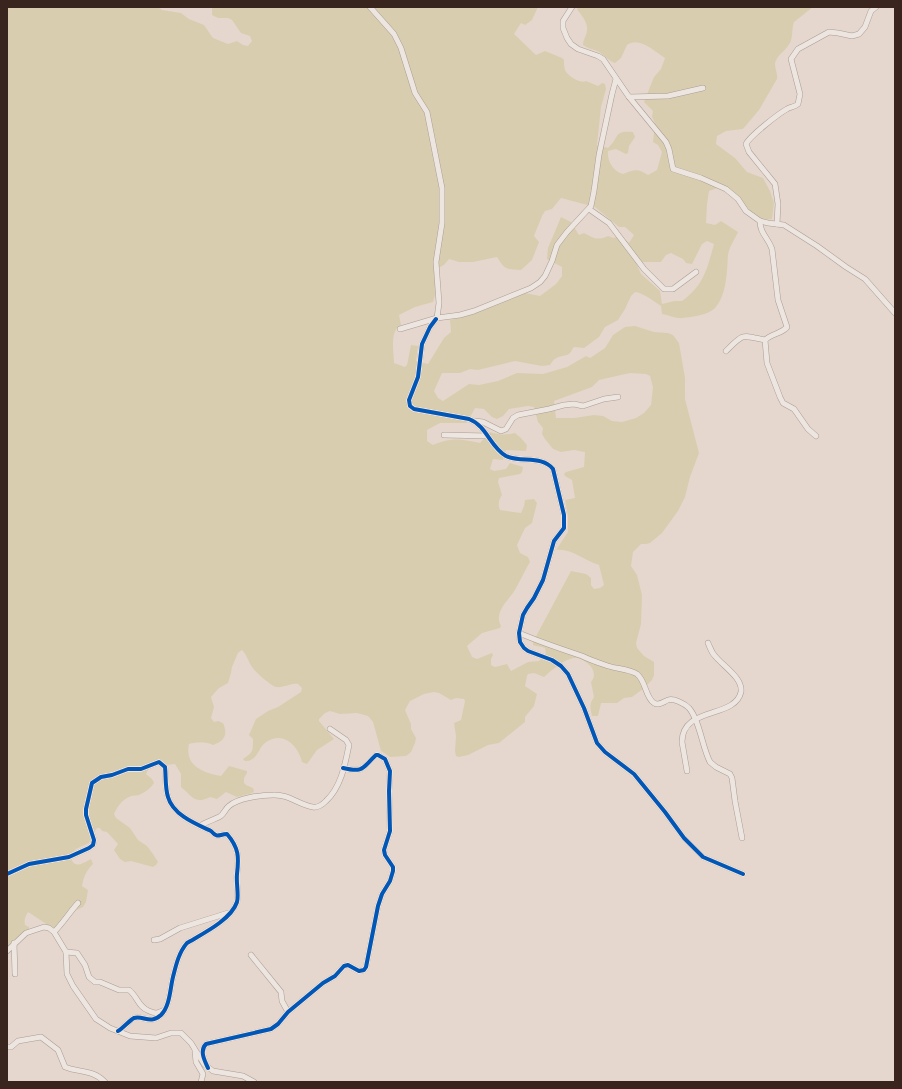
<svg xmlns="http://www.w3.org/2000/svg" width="902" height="1089" font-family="'Noto Serif',serif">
<rect width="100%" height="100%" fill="#e5d7cd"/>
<path fill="#d8ceaf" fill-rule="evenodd" d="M7 7H158L162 10 181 13 189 19 204 25 213 38 228 44 237 41 243 45 248 46 252 41 250 36 241 33 232 20 228 18H218L212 15V7H538L532 20 525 25 521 23 514 34 536 55 545 51 562 58 564 60C564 63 564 67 565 70 568 76 580 84 586 81L598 86 602 83 605 84 606 89 601 107 597 145 608 148C620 137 613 130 633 132L635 137 629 146 628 153 626 154 616 149 608 151C607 161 613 171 623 174 634 170 637 168 648 175L657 170 662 152 658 145 653 142 655 123 652 117 653 111 644 102 654 77 661 69 665 58C654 51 639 36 627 45L621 58 615 63C609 61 605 56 599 52 594 49 588 49 583 45 583 39 587 35 587 30 588 22 581 15 577 9L579 7H813L794 22C791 30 794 39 788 46 784 52 776 56 775 64 775 69 778 74 777 79L759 110 743 129 726 131 717 136 716 144 735 158 747 172 763 178 770 191 774 203 772 219C764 221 753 216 749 209L723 186 709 191 707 204 706 223 715 225 721 221 738 232C735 239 729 247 728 255 727 271 727 295 715 308 708 315 692 317 683 318 676 319 669 315 662 314L661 306C655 302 642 292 635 292L631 296 625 309 618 320 605 327 599 337 584 348 574 347C572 349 572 351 570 353 565 358 557 353 550 365L542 366 515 361 478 370 470 369 460 373H442L434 391 438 398 443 401 469 384 479 385 498 381 517 373 543 374 567 367 586 356 590 358 605 348 613 335 625 327 635 326 654 332 668 333 673 335 679 343 685 378V399L699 453 690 477 685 497 678 511 662 533 650 543 646 544H641L633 552 631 566 637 575 642 595 641 624 636 643 637 648 644 656 654 662V675L652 680 643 689 632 697 624 698 617 703H601L598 716H592C590 708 589 704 594 697L591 682C601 670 583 657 574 658 563 660 552 670 544 677L534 673 528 674 527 676 525 686 537 694 534 706 525 717V722L499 743 488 745 468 755 459 757 456 756 455 751 456 736 454 723 461 720 465 701 464 699 456 698 451 700 439 693 434 692 424 694 410 701 405 710 411 724V729L416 738 415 743 411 752 406 756 390 757 381 751 373 722 368 716 357 713 340 714 330 711 325 713 319 719V721L334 739 317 750 307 764 302 762C298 745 282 730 265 743 258 748 258 761 245 761L243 759C253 752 253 752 253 739L249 735 256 719 268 711 278 707 301 692 302 688 298 684C291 683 284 688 276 687 271 686 255 672 252 667 248 661 247 655 242 650L238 653 232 667 231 673 228 683 219 688 211 697 214 707 211 718 214 722 218 721 223 723C228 734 225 741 213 745 205 741 197 742 189 744 184 766 204 773 221 776L229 766 247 771V773L244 778V783L246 785 253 788 254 791 252 793 237 797 226 792 217 799 210 797C195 805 192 796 181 787V774L175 764 167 765 160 759 149 768 146 774 152 779 154 783C151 788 144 793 139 795 135 796 132 795 129 797 122 800 117 807 114 814L116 818 130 828 138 840 147 846 153 854 158 862 156 865 153 867 131 861 125 862 120 859 114 850 118 844 107 832 102 831 100 828H97L91 837 89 843 76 849 70 855C74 870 81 864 91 859L93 864C86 871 84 876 82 886L88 890 86 902 83 907 72 912 54 929 28 912C25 917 24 920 25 925L29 927V929L7 948ZM561 198 595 207 619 227H625L634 235 629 243 620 235 614 238 608 236C597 241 594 238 584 233L579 235 571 222 561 217 548 248 547 259 562 267V276L556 284 540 296 525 293 484 310 450 320 451 332 444 338 428 364 416 361 418 346 411 345 407 365 405 367 394 363C394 352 389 331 401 325L399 315 415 307 433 302 435 295 436 269 444 265 449 259 459 262H473L497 257C505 270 506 269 521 270L532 260 539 242 534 236 542 216 545 211 552 209ZM707 241 714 244C707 269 704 285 682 301H674L662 304 660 291 641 274 637 265 643 262H661L666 255 671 253 683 259 686 263 692 264 702 244ZM630 373 646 374 650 376 653 387 651 405 644 413 636 418 622 422 612 421 603 416 594 415 574 418H556L554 401 592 387 599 380ZM528 406 534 407 538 422 543 428 542 434 545 439 553 449 561 452 574 450 585 452 584 467 566 472 564 474 565 476 572 480 575 498 565 500 568 516V532L556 550C571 548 585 561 599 565L604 585 600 588 594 589 591 585V578L586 574 571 571 533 642V645C537 647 541 646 545 648L546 654 539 661 528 662 511 671 507 664 495 667 491 665V659L493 655 492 653 477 659 472 657 467 646 482 633 500 628 501 626C494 614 506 602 513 593 519 584 524 572 530 562L528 557 520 553 517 545 525 528 532 523 537 503 534 499 525 500 524 506 521 513 500 510C498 504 498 501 502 495L498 482 499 478 520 474 522 472 523 467 510 463 506 469 494 471 490 469 493 459 503 460 506 450 526 451 527 445 521 438 515 433C506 435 499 435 490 432L480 443C460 439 452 437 433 445L427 441V430L440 423H467L475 408 484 409 492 417 497 419 503 416 509 409Z"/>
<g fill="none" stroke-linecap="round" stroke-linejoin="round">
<g stroke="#aa9d96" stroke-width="6">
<g id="minor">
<polyline points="370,7 394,34 401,48 415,93 427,112 442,188 442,223 436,262 439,303 437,318"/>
<polyline points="572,7 563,21 563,28 567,38 571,44 578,49 598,56 603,59 629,97 666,142 669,149 673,169 701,178 726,189 738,199 746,211 760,221 768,223 784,225 817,246 846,267 865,279 895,313"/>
<polyline points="629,97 668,96 703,88"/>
<polyline points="589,209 609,223 644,269 664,289 673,289 696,272"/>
<path d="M760 221C760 234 768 237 772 249L778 300 787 327C783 333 771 334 765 340L767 363 780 397 783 403 794 409 808 429 816 436"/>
<path d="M777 224 778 204 775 184 749 152 746 144C750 136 778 114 787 109 790 107 795 107 798 104L800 94 791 59 798 49 829 32 838 33 852 36 859 34 865 27 871 11 876 7"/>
<path d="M436 319 430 327 422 344 418 377 409 400 410 406 414 409 469 419C487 426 490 447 506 456 521 463 542 455 553 469L564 515V528L554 541 543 580 534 598 527 608 523 615 519 633 520 642 524 648 528 651 552 660 561 666 568 674 584 708 597 743 605 752 634 774 665 812 684 838 703 857 743 874"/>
<polyline points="400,329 437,318 460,315 474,311 531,288 540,282 545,276 552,261 557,245 567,232 591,206 594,191 599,155 612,94 616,79"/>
<path d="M726 351C744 333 741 335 765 340"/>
<polyline points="475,421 483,422 501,431 506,429 513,418 518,415 549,409 564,405 574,404 583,406 604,399 618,397"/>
<polyline points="444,435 488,436"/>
<path d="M519 633C540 642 561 649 582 656 590 660 599 663 608 666 617 669 629 669 637 674 646 681 645 697 654 703 659 706 663 702 668 700 674 698 685 704 689 708 700 721 702 747 710 762L716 767 730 774 732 778 735 801 742 838"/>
<path d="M687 771 682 742C682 706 735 719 741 692 743 678 723 666 715 656 711 652 710 647 708 643"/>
<path d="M200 826C206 822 213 820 219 817 224 815 225 809 229 806 238 798 261 795 273 795 289 794 299 805 313 807 318 808 323 804 326 801 341 787 345 765 349 745L346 740 330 729"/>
<path d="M7 874 29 864 69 857 89 848 93 845 94 840 86 815V809L92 783 101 777 112 775 128 769H141L159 762 165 767C166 776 165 788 168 797 173 815 196 824 211 831 218 839 219 834 227 834 239 848 239 857 237 874 236 883 239 895 237 902 231 920 202 934 187 943 179 952 176 965 173 977 170 989 170 1006 161 1015 150 1025 143 1015 134 1018 131 1019 122 1029 118 1031"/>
<path d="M54 932C63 923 69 913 78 903"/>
<polyline points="154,940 160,939 180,928 228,913"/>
<polyline points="14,943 15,974"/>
<polyline points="7,951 26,933 44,927 49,928 54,932 66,952 67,974 73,986 96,1019 110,1028 130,1036 156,1038 171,1033 181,1033 191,1043 204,1064 213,1071 243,1076 254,1082"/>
<path d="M66 952 77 953 85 965 89 977 95 982H100L119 990H129C138 997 138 1007 149 1011 154 1013 157 1014 162 1011"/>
<polyline points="251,955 281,992 282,1001 288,1012"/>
<path d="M7 1047H11L18 1041 41 1037 58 1050 65 1067C80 1073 92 1069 105 1082"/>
<polyline points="195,1051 196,1062 203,1074 201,1082"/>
<path d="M208 1068C205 1061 199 1051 206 1044L271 1029 278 1024 288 1012 323 983 335 976 344 966 348 965 359 971 364 970 366 967 378 906 382 894 390 881 393 871V867L385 855 384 850 390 831 389 791 390 771 385 759 378 755H376C362 768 364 773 343 768"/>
</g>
</g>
<use href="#minor" stroke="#ede5df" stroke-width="5"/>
<g stroke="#f6e3d3" stroke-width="6">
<g id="cycleway">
<path d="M436 319 430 327 422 344 418 377 409 400 410 406 414 409 469 419C487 426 490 447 506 456 521 463 542 455 553 469L564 515V528L554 541 543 580 534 598 527 608 523 615 519 633 520 642 524 648 528 651 552 660 561 666 568 674 584 708 597 743 605 752 634 774 665 812 684 838 703 857 743 874"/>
<path d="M7 874 29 864 69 857 89 848 93 845 94 840 86 815V809L92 783 101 777 112 775 128 769H141L159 762 165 767C166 776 165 788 168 797 173 815 196 824 211 831 218 839 219 834 227 834 239 848 239 857 237 874 236 883 239 895 237 902 231 920 202 934 187 943 179 952 176 965 173 977 170 989 170 1006 161 1015 150 1025 143 1015 134 1018 131 1019 122 1029 118 1031"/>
<path d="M208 1068C205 1061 199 1051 206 1044L271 1029 278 1024 288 1012 323 983 335 976 344 966 348 965 359 971 364 970 366 967 378 906 382 894 390 881 393 871V867L385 855 384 850 390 831 389 791 390 771 385 759 378 755H376C362 768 364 773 343 768"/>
</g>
</g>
<use href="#cycleway" stroke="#0057b8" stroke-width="4"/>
</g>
<rect width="902" height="1089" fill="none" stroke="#39241e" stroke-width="16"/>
</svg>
